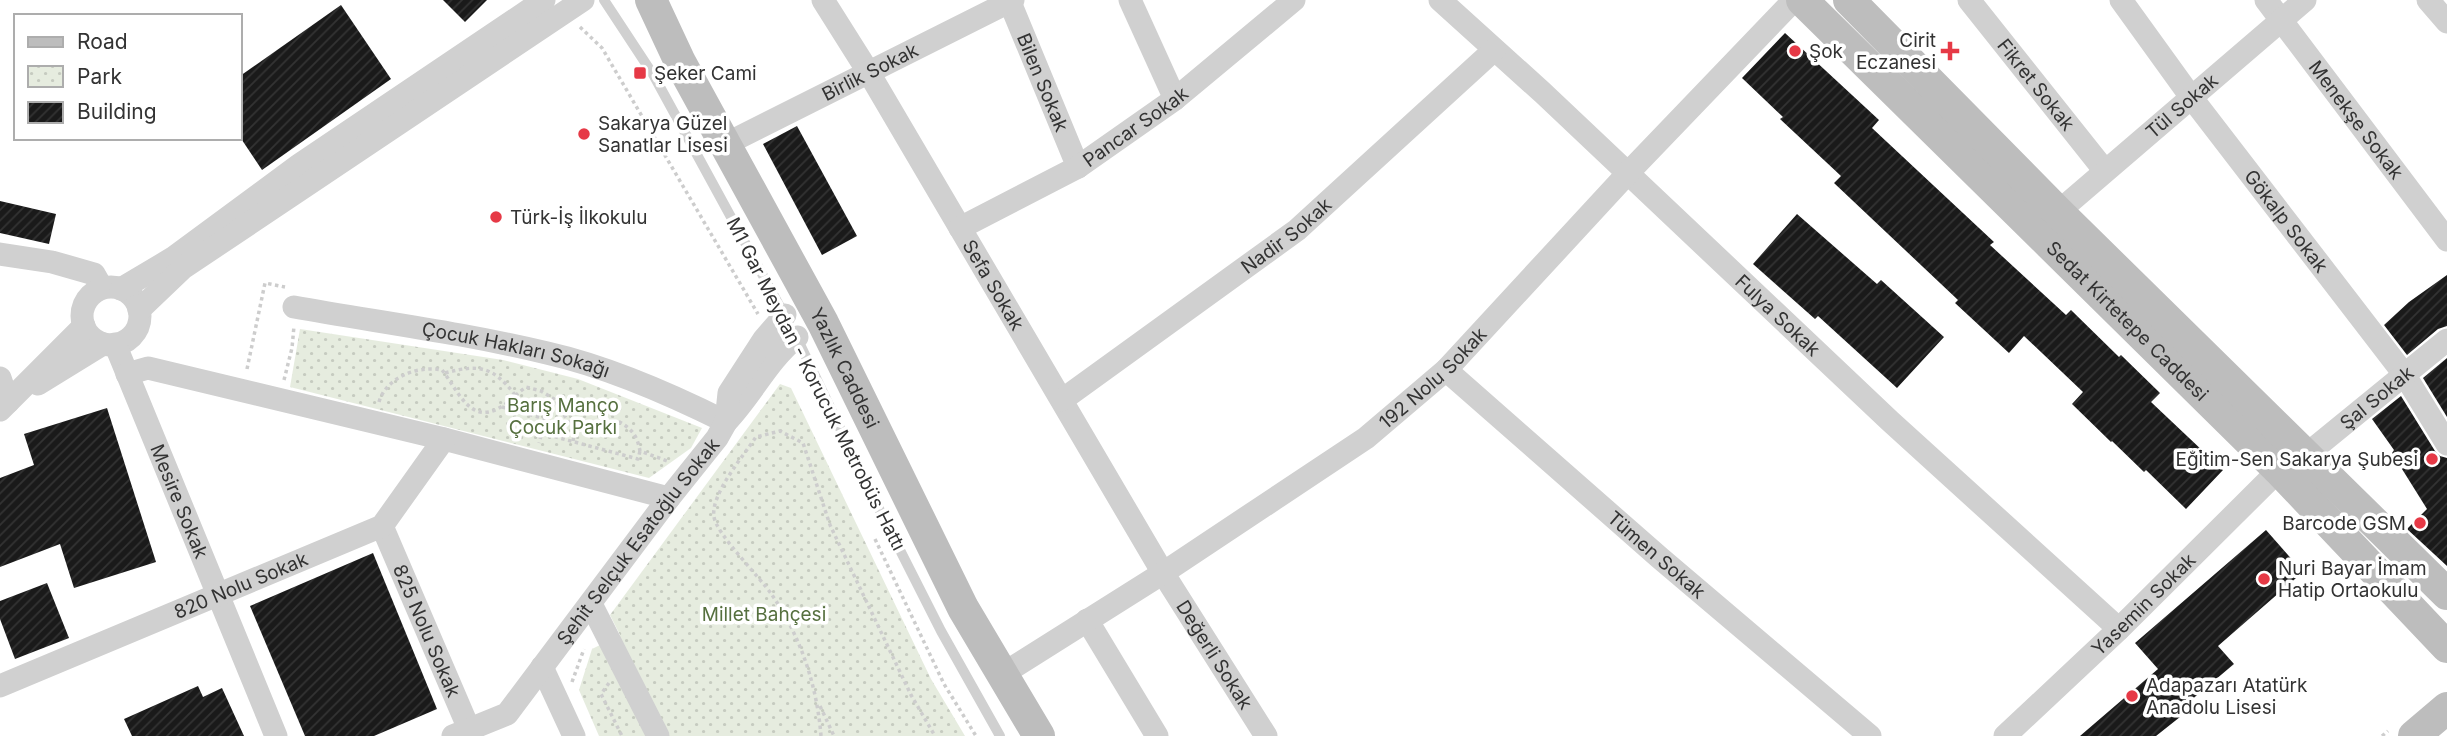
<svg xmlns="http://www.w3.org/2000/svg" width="2447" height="736" font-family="Inter,sans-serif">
<defs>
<pattern id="park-dots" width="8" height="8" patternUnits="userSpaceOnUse" patternTransform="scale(1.75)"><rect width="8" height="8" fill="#e6ecdf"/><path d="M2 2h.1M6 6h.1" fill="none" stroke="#c6cbc0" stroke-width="1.8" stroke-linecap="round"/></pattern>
<pattern id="building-hatch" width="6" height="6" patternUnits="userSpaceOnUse" patternTransform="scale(1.75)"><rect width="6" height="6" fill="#1a1a1a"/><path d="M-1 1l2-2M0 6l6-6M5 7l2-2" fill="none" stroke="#333"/></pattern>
</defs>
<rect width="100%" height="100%" fill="#fff"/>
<g fill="url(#park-dots)">
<polygon points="300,329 503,360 578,379 702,428 691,448 649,478 290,387"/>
<polygon points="780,384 791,388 931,679 965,736 599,736 579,690 592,649 620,635 610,615"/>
</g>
<g fill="url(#building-hatch)">
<polygon points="443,0 487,0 465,22"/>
<polygon points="341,5 391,79 262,170 240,137 240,76"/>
<polygon points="1785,33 1879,120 1872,128 1994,242 1990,245 2066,315 2071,310 2119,357 2121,355 2160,393 2151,402 2223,470 2186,509 2146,470 2144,472 2112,441 2111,442 2072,404 2083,392 2024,336 2009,353 1955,303 1958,300 1834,183 1841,176 1780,119 1783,117 1742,78"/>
<polygon points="797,126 857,236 822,255 763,144"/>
<polygon points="0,201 56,214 49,244 0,233"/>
<polygon points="1797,214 1877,284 1881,280 1944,337 1897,388 1818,316 1815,319 1753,264"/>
<polygon points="2447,275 2447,326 2438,329 2407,355 2384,325 2409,302"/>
<polygon points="2447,358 2447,417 2423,378"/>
<polygon points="2401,396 2435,451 2440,456 2447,458 2447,566 2407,529 2427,509 2392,453 2394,450 2372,419"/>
<polygon points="107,408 156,562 74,588 60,544 0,567 0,478 34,465 24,434"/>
<polygon points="2266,530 2303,572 2218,646 2234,664 2177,712 2180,717 2156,736 2080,736 2158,669 2135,643"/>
<polygon points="373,553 437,709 374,736 305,736 250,606"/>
<polygon points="47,583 69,638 15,659 0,619 0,601"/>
<polygon points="198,686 203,697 222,688 244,736 132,736 124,719"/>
</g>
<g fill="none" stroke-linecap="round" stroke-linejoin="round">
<g stroke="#cdcdcd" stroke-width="3.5" stroke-dasharray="3.5 3.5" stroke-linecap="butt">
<polyline points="580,27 602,48 758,314"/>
<polyline points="247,369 265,283 285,287"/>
<path d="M445 373C478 364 493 366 515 395"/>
<polyline points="284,380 292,348 294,326"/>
<path d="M379 402C386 377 419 365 442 370 457 388 469 425 499 408 509 403 517 393 526 387L541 391 554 399 571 426 582 430 618 421C632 429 637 435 640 451L670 462"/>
<polyline points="502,407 546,419 539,443"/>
<polyline points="541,433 638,459 640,451"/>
<polyline points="573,441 576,427"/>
<polyline points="875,539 944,684 976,736"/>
<polyline points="572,682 584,649"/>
<polyline points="609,683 601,694 622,736"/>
<polyline points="820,706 834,736"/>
<path d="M821 736C817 686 801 637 772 595 760 577 717 535 714 517 710 495 744 455 756 437L780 431 803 443 830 525 911 695 935 736"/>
<polyline points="2382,736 2388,731"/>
</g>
<g stroke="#d0d0d0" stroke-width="10">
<polyline points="604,0 654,76 785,316"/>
<polyline points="796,336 868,487 941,631 1000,736"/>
</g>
<g stroke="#d0d0d0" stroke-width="23">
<path id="s1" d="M823 0 869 73 1163 573 1266 736"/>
<path id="s2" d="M1009 0 1078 167"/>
<polyline points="1130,0 1175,99"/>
<path id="s3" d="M1440 0 1543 93 1890 421 2119 629"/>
<path id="s4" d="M1969 0 2105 171"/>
<path id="s5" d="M2121 0 2191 97 2404 374 2447 444"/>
<path id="s6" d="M2266 0 2447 240"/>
<polyline points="2428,0 2447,22"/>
<path id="s7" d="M726 144 1013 0"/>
<path id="s8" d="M2058 212 2305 0"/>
<path id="s9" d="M960 228 1078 167 1175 99 1294 0"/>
<polyline points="0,254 52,262 94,274 102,288"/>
<circle cx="111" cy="316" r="29"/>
<polyline points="121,289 173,258 299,165 544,0"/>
<path id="s10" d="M294 307C378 322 464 333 547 353 609 367 670 394 726 422 752 395 768 360 797 337"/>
<polyline points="139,310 183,268 583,0"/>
<path id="s11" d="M115 344 276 736"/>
<path id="s12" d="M1446 370 1660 558 1870 736"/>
<polyline points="127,374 148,368 444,439 669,498"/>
<polyline points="0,378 8,402"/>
<polyline points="38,384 103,344"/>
<path id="s13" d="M1062 400 1297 230 1494 50"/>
<polyline points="0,410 84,326"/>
<path id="s14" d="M2306 455 2447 340"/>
<path id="s15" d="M382 526 472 736"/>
<polyline points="591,604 658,736"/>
<polyline points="1087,620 1157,736"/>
<polyline points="542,667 574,736"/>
<path id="s16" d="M1001 675 1163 573 1366 438 1446 370 1628 173 1794 0"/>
<path id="s17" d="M0 686 382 526 444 439"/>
<path id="s18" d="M453 736 507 714 669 498 717 438 726 422 729 393 764 339 785 315"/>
<path id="s19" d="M2005 736 2119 629 2279 470"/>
</g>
<g stroke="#bdbdbd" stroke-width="32">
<path id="s20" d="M651 0 680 62 823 323 963 608 1039 736"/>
<path id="s21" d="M1802 0 2279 470 2447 647"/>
<polyline points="1849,0 2058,212 2447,594"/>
<polyline points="2414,736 2447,708"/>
</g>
</g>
<g fill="#e63946" stroke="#fff" stroke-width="2.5">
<circle cx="1795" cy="51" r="7"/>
<path d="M1946.5 40.5h7v7h7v7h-7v7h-7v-7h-7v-7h7z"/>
<rect x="633" y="66" width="14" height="14" rx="3.5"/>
<circle cx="584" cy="134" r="7"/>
<circle cx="496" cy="217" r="7"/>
<circle cx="2432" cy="459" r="7"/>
<circle cx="2420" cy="523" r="7"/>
<circle cx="2264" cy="579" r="7"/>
<circle cx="2132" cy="696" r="7"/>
</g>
<g text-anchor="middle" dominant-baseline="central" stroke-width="7" stroke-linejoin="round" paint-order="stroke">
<g font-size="19" fill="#333" stroke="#fff" text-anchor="start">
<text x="1936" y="40" text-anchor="end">Cirit<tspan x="1936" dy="22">Eczanesi</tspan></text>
<text x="1809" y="51">Şok</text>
<text x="654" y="73">Şeker Cami</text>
<text x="598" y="123">Sakarya Güzel<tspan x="598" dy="22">Sanatlar Lisesi</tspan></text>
<text x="510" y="217">Türk-İş İlkokulu</text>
<text x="2418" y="459" text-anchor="end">Eğitim-Sen Sakarya Şubesi</text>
<text x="2406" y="523" text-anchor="end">Barcode GSM</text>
<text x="2278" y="568">Nuri Bayar İmam<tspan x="2278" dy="22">Hatip Ortaokulu</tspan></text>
<text x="2146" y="685">Adapazarı Atatürk<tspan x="2146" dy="22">Anadolu Lisesi</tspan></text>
</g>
<g font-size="19" fill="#333" stroke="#fff">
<text stroke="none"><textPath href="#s7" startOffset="161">Birlik Sokak</textPath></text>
<text stroke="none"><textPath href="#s2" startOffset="89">Bilen Sokak</textPath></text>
<text stroke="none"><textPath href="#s4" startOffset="108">Fikret Sokak</textPath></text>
<text stroke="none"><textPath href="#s8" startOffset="163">Tül Sokak</textPath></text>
<text stroke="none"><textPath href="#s6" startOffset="150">Menekşe Sokak</textPath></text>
<text stroke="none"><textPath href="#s9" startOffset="203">Pancar Sokak</textPath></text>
<text stroke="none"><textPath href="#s5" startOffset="276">Gökalp Sokak</textPath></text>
<text stroke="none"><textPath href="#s13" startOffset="278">Nadir Sokak</textPath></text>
<text stroke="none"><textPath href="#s1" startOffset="332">Sefa Sokak</textPath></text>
<text stroke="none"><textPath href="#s3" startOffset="462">Fulya Sokak</textPath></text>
<text stroke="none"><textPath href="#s21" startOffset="457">Sedat Kirtetepe Caddesi</textPath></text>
<text stroke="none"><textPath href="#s10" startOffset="226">Çocuk Hakları Sokağı</textPath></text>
<text stroke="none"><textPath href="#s20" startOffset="416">Yazlık Caddesi</textPath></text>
<text stroke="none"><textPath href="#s16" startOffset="525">192 Nolu Sokak</textPath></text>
<text transform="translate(816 384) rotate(63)">M1 Gar Meydan - Korucuk Metrobüs Hattı</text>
<text stroke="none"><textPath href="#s14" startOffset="91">Şal Sokak</textPath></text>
<text stroke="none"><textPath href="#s11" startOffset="170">Mesire Sokak</textPath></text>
<text stroke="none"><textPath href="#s18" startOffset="275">Şehit Selçuk Esatoğlu Sokak</textPath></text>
<text stroke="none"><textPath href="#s12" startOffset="280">Tümen Sokak</textPath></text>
<text stroke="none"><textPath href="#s17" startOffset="261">820 Nolu Sokak</textPath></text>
<text stroke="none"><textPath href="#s19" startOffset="191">Yasemin Sokak</textPath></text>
<text stroke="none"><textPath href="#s15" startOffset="114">825 Nolu Sokak</textPath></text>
<text stroke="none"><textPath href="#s1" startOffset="763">Değerli Sokak</textPath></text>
</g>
<g font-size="19" fill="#56703f" stroke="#fff">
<text x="563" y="405">Barış Manço<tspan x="563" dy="22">Çocuk Parkı</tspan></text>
<text x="764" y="614">Millet Bahçesi</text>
</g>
</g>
<rect x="14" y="14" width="228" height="126" fill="#ffffff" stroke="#adadad" stroke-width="2"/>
<rect x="28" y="37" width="35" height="10" fill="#bdbdbd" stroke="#adadad" stroke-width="2"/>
<text x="77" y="49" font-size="21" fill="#333333">Road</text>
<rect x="28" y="66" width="35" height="21" fill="url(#park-dots)" stroke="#adadad" stroke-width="2"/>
<text x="77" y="84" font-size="21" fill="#333333">Park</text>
<rect x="28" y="102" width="35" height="21" fill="url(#building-hatch)" stroke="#adadad" stroke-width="2"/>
<text x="77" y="119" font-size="21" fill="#333333">Building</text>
</svg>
